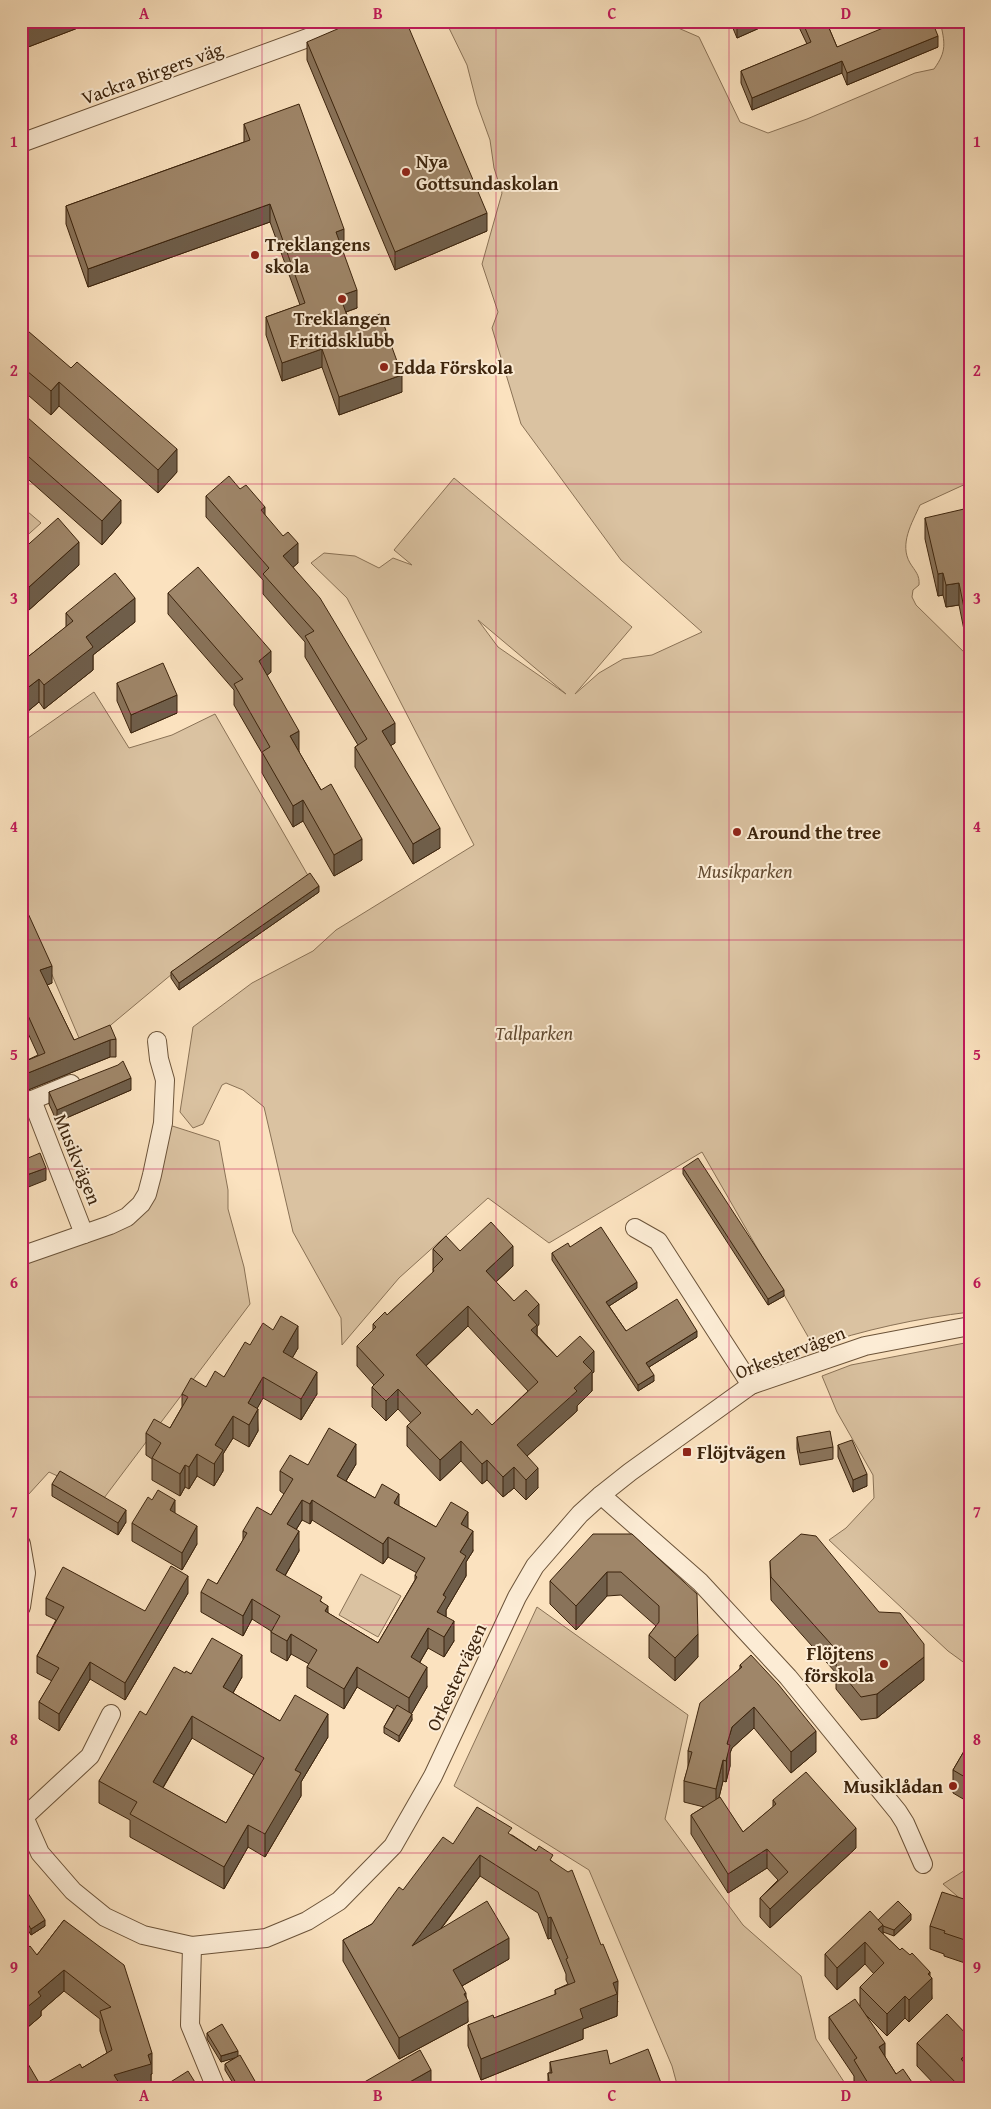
<svg xmlns="http://www.w3.org/2000/svg" width="991" height="2109" font-family="'Gentium Book Plus',serif">
<rect width="100%" height="100%" fill="#fbe2bf"/>
<filter id="stains"><feTurbulence type="fractalNoise" baseFrequency=".004" numOctaves="4"/><feColorMatrix values="0 0 0 0 .2 0 0 0 0 .09 0 0 0 0 .02 0 0 0 .5 -.17"/></filter>
<radialGradient id="worn" r=".72"><stop offset=".6" stop-color="#630" stop-opacity="0"/><stop offset="1" stop-color="#630" stop-opacity=".3"/></radialGradient>
<g fill="#dac2a1" stroke="#8a7256" fill-rule="evenodd">
<path d="M448 21H662L699 37 740 122 768 133 807 119 915 73 934 69C947 51 945 43 940 21H970V482L920 505C912 523 899 544 910 563 915 571 920 575 919 585L913 590 912 597 916 605 970 658V908L965 910 964 916 970 940V1312C919 1318 862 1330 814 1347L702 1152 549 1243 488 1198 399 1278 342 1345 341 1318 293 1232 264 1107 243 1090 226 1083 222 1085 203 1124 193 1128 180 1112 193 1027 252 983 313 951 336 930 474 845 347 598 311 563 324 553 355 556 379 568 393 558 412 565 394 550 454 478 632 627 575 694 599 673 623 659 652 655 702 632 621 560 521 424 492 328 498 312 482 264 502 193 494 168 490 140 477 104 467 65 448 26ZM478 620 566 694 498 647Z"/>
<polygon points="21,506 41,523 21,541"/>
<polygon points="94,692 129,748 172,735 215,714 310,879 196,954 106,1029 79,1038 21,902 21,743"/>
<polygon points="163,1123 219,1141 228,1190 228,1209 244,1267 250,1304 104,1498 49,1472 28,1495 21,1459 21,1256 141,1204"/>
<polygon points="970,1342 970,1667 948,1651 829,1540 846,1528 874,1498 873,1475 837,1412 822,1376 851,1365"/>
<polygon points="361,1574 401,1596 378,1637 339,1615"/>
<polygon points="537,1607 688,1715 665,1819 743,1925 801,1976 816,2039 848,2088 678,2088 672,2066 589,1870 454,1786"/>
<polygon points="970,1867 970,1907 943,1884"/>
</g>
<g fill="none" stroke-linecap="round" stroke-linejoin="round">
<g stroke="#6b5339" stroke-width="20">
<g id="minor">
<polyline points="21,143 354,21"/>
<polyline points="32,1100 71,1084"/>
<polyline points="21,1106 32,1100 84,1234"/>
<polyline points="635,1228 658,1241 751,1385"/>
<polyline points="21,1256 110,1225 127,1217 141,1204 147,1194 152,1175 163,1123 165,1080 159,1059 157,1041"/>
<polyline points="601,1495 700,1582 788,1677 898,1812 905,1823 923,1864"/>
<polyline points="21,1544 26,1573 21,1607"/>
<polyline points="21,1810 40,1853 73,1891 105,1917 143,1935 192,1946 266,1938 307,1921 339,1901 393,1846 433,1776 517,1597 535,1566 580,1514 601,1495 630,1472 751,1385 865,1346 970,1326"/>
<polyline points="21,1820 90,1756 111,1714"/>
<polyline points="192,1946 190,2025 216,2088"/>
</g>
</g>
<use href="#minor" stroke="#fcecd5" stroke-width="18"/>
</g>
<g fill="#89735a" stroke="#3b230c" fill-rule="evenodd">
<polygon points="21,21 96,21 23,49 21,43"/>
<polygon points="730,21 764,21 764,26 737,38"/>
<polygon points="796,21 826,21 837,47 938,47 847,85 842,73 752,110 741,83 741,71 807,44"/>
<polygon points="307,42 487,231 395,270 307,60"/>
<polygon points="244,124 344,247 342,248 357,308 346,312 350,324 402,392 339,415 322,367 282,381 266,335 266,317 300,305 270,222 88,287 66,224 66,206 244,142"/>
<polygon points="21,325 177,472 158,493 59,406 51,415 21,389"/>
<polygon points="21,423 121,523 102,545 21,473"/>
<polygon points="206,496 265,516 298,563 293,567 395,743 390,746 440,848 413,864 355,767 355,747 358,745 305,657 305,642 263,594 263,580 206,517"/>
<polygon points="925,518 970,535 970,634 965,635 959,605 946,607 943,595 938,596 925,539"/>
<polygon points="21,551 79,565 29,610 21,602"/>
<polygon points="168,593 271,672 267,675 299,752 362,860 334,876 303,821 293,827 262,773 262,753 234,705 234,690 168,614"/>
<polygon points="66,613 135,622 93,655 93,670 44,709 39,702 21,717 21,656 24,660 66,627"/>
<polygon points="117,683 177,713 131,733 117,701"/>
<polygon points="319,892 179,990 171,978 171,972"/>
<polygon points="21,898 52,983 47,985 74,1040 116,1039 116,1057 110,1057 28,1090 21,1094 21,1063 38,1055 21,1018"/>
<polygon points="131,1090 57,1122 49,1104 49,1092"/>
<polygon points="683,1168 784,1296 768,1305 683,1174"/>
<polygon points="570,1247 637,1288 609,1306 626,1331 697,1337 649,1367 654,1381 638,1391 552,1260 552,1253"/>
<path d="M433 1249 460 1251 513 1266 496 1282 514 1301 539 1324 537 1327V1335L557 1357 594 1372 592 1373V1391L577 1406V1411L527 1456 538 1488 526 1500 514 1488 503 1497 487 1480 482 1484 461 1461 440 1481 407 1446V1426L411 1423 398 1409 386 1421 372 1407V1387L374 1385 357 1366V1346L373 1331V1324L387 1315 433 1273ZM468 1326 528 1391 492 1425 472 1415 426 1366Z"/>
<polygon points="250,1345 298,1348 292,1358 317,1394 301,1420 263,1398 257,1408 258,1431 249,1447 233,1438 223,1454 223,1471 214,1486 197,1476 189,1489 185,1487 180,1496 152,1480 152,1459 146,1455 146,1433 170,1428 182,1407 182,1394 206,1387 224,1377"/>
<polygon points="797,1437 833,1447 833,1459 800,1465 797,1449"/>
<polygon points="838,1445 867,1486 853,1492 838,1457"/>
<path d="M356 1464 346 1481 375 1498 399 1506 436 1527 468 1528 473 1551 466 1562V1576L446 1610V1617L454 1641 444 1657 428 1648 420 1662 427 1687 411 1714 412 1720 399 1742 384 1733V1727L394 1709 357 1687 344 1709 307 1687V1667L309 1664 291 1654 287 1661 271 1652V1631L252 1619 243 1636 201 1612V1592L217 1584 243 1540V1531L271 1515 284 1494 280 1491V1471L308 1465ZM302 1520 310 1524 312 1520 383 1564 388 1557 417 1573 415 1575V1580L378 1643 328 1613 322 1602 285 1576 299 1551 296 1530Z"/>
<polygon points="52,1484 126,1522 118,1535 52,1496"/>
<polygon points="175,1513 197,1544 182,1570 132,1541 132,1523"/>
<polygon points="632,1534 698,1657 675,1681 649,1658 649,1635 656,1626 621,1595 607,1596 576,1630 550,1604 550,1581"/>
<polygon points="770,1561 924,1680 877,1718 861,1720 836,1689 836,1673 771,1600"/>
<polygon points="188,1593 125,1700 90,1679 59,1731 39,1719 39,1702 52,1681 37,1673 37,1656 56,1620 46,1615 46,1598 145,1611"/>
<polygon points="740,1665 816,1752 791,1773 754,1728 732,1748 730,1753 730,1766 726,1782 723,1781 719,1797 743,1832 773,1807 773,1800 856,1848 770,1928 760,1917 760,1898 778,1880 767,1868 728,1893 691,1834 691,1815 704,1807 684,1802 684,1781 688,1768 688,1751 740,1668"/>
<path d="M185 1673 242 1677 233 1693 280 1721 328 1737 301 1782V1796L265 1857 248 1847 224 1889 130 1837V1820L99 1803V1781L146 1715ZM192 1738 254 1775 226 1823 163 1788Z"/>
<polygon points="970,1741 970,1803 953,1793 953,1770"/>
<polygon points="512,1835 553,1862 618,2002 617,2002 617,2016 583,2029 583,2039 481,2080 468,2046 468,2025 494,2018 555,1995 555,1990 568,1984 566,1980 566,1974 551,1938 548,1939 538,1913 480,1876 441,1929 509,1959 462,1986 466,1997 468,2022 399,2059 343,1961 343,1940 372,1924 403,1890 453,1844"/>
<polygon points="21,1882 45,1926 31,1935 21,1919"/>
<polygon points="970,1901 970,1968 965,1963 944,1956 944,1954 930,1949 930,1926"/>
<polygon points="64,1920 152,2074 151,2074 151,2084 140,2088 21,2088 41,2086 82,2068 107,2053 100,2031 100,2019 64,1991 41,2011 41,2016 21,2033 21,1954 37,1955"/>
<polygon points="878,1920 911,1920 894,1936 883,1932 883,1934 900,1950 930,1976 932,1999 909,2022 905,2018 887,2036 865,2014 885,2057 896,2074 916,2088 857,2088 854,2083 854,2076 829,2039 829,2017 860,2006 860,1987 874,1974 865,1964 837,1990 825,1976 825,1954"/>
<polygon points="207,2033 238,2056 259,2088 236,2088 225,2070 225,2064 236,2057 221,2062 207,2039"/>
<polygon points="917,2043 970,2088 938,2088 917,2066"/>
<polygon points="550,2062 610,2064 663,2088 548,2088 548,2073 550,2073"/>
</g>
<g fill="#6f5e4a" stroke="#3b230c">
<polygon points="35,21 96,21 23,49 23,25"/>
<polygon points="748,21 764,21 764,26 737,38 737,26"/>
<polygon points="938,36 938,47 847,85 847,73"/>
<polygon points="842,61 842,73 752,110 752,98"/>
<polygon points="270,204 270,222 88,287 88,269"/>
<polygon points="487,213 487,231 395,270 395,252"/>
<polygon points="344,229 344,247 336,250 336,232"/>
<polygon points="357,290 357,308 340,314 340,296"/>
<polygon points="322,349 322,367 282,381 282,363"/>
<polygon points="402,375 402,392 339,415 339,397"/>
<polygon points="59,382 59,406 51,415 51,391"/>
<polygon points="177,449 177,472 158,493 158,470"/>
<polygon points="121,500 121,523 102,545 102,521"/>
<polygon points="265,507 265,527 261,510"/>
<polygon points="79,542 79,565 29,610 29,587"/>
<polygon points="298,543 298,563 283,576 283,556"/>
<polygon points="943,573 943,595 938,596 938,574"/>
<polygon points="959,583 959,605 946,607 946,585"/>
<polygon points="135,598 135,622 93,655 93,670 44,709 44,685 86,637"/>
<polygon points="970,612 970,634 965,635 965,613"/>
<polygon points="271,651 271,672 259,682 259,661"/>
<polygon points="39,679 39,702 21,717 21,693"/>
<polygon points="177,695 177,713 131,733 131,715"/>
<polygon points="395,723 395,743 382,751 382,731"/>
<polygon points="299,731 299,752 290,736"/>
<polygon points="303,800 303,821 293,827 293,806"/>
<polygon points="440,828 440,848 413,864 413,844"/>
<polygon points="362,839 362,860 334,876 334,855"/>
<polygon points="319,886 319,892 179,990 179,983"/>
<polygon points="52,966 52,983 40,988 40,970"/>
<polygon points="110,1040 110,1057 28,1090 21,1094 21,1077 28,1073"/>
<polygon points="131,1078 131,1090 57,1122 57,1110"/>
<polygon points="46,1168 46,1180 21,1190 21,1177"/>
<polygon points="513,1246 513,1266 486,1291 486,1271"/>
<polygon points="637,1282 637,1288 606,1308 606,1302"/>
<polygon points="784,1290 784,1296 768,1305 768,1299"/>
<polygon points="539,1304 539,1324 537,1327 537,1345 531,1350 528,1315"/>
<polygon points="468,1306 468,1326 416,1375 416,1355"/>
<polygon points="298,1326 298,1348 283,1374 283,1352"/>
<polygon points="697,1331 697,1337 646,1369 646,1363"/>
<polygon points="594,1351 594,1372 592,1373 592,1391 577,1406 577,1411 517,1465 517,1445 574,1388 583,1362"/>
<polygon points="317,1372 317,1394 301,1420 301,1399"/>
<polygon points="654,1375 654,1381 638,1391 638,1385"/>
<polygon points="263,1377 263,1398 248,1425 248,1403"/>
<polygon points="398,1389 398,1409 386,1421 386,1401"/>
<polygon points="258,1409 258,1431 249,1447 249,1425"/>
<polygon points="233,1416 233,1438 223,1454 223,1471 214,1486 215,1445"/>
<polygon points="461,1441 461,1461 440,1481 440,1460"/>
<polygon points="356,1444 356,1464 337,1496 337,1476"/>
<polygon points="197,1454 197,1476 189,1489 189,1467"/>
<polygon points="487,1460 487,1480 482,1484 482,1464"/>
<polygon points="185,1465 185,1487 180,1496 180,1474"/>
<polygon points="514,1467 514,1488 503,1497 503,1477"/>
<polygon points="538,1468 538,1488 526,1500 526,1480"/>
<polygon points="867,1474 867,1486 853,1492 853,1480"/>
<polygon points="399,1494 399,1514 394,1503"/>
<polygon points="175,1500 175,1518 170,1510"/>
<polygon points="302,1500 302,1520 287,1544 287,1524"/>
<polygon points="312,1500 312,1520 310,1524 310,1504"/>
<polygon points="126,1510 126,1522 118,1535 118,1523"/>
<polygon points="468,1512 468,1532 461,1524"/>
<polygon points="197,1526 197,1544 182,1570 182,1553"/>
<polygon points="299,1531 299,1551 276,1591 276,1570"/>
<polygon points="473,1531 473,1551 466,1562 466,1576 446,1610 446,1617 437,1612 460,1552"/>
<polygon points="388,1537 388,1557 383,1564 383,1544"/>
<polygon points="607,1572 607,1596 576,1630 576,1606"/>
<polygon points="188,1576 188,1593 125,1700 125,1683"/>
<polygon points="252,1599 252,1619 243,1636 243,1616"/>
<polygon points="328,1606 328,1626 325,1611"/>
<polygon points="454,1621 454,1641 444,1657 444,1637"/>
<polygon points="428,1628 428,1648 411,1677 411,1657"/>
<polygon points="291,1634 291,1654 287,1661 287,1641"/>
<polygon points="698,1634 698,1657 675,1681 675,1658"/>
<polygon points="242,1655 242,1677 223,1710 223,1687"/>
<polygon points="924,1657 924,1680 877,1718 877,1694"/>
<polygon points="90,1662 90,1679 59,1731 59,1714"/>
<polygon points="357,1667 357,1687 344,1709 344,1689"/>
<polygon points="427,1667 427,1687 409,1718 409,1698"/>
<polygon points="754,1707 754,1728 732,1748 730,1753 730,1766 726,1782 727,1744 732,1727"/>
<polygon points="328,1714 328,1737 301,1782 301,1796 265,1857 265,1834 295,1770"/>
<polygon points="412,1714 412,1720 399,1742 399,1736"/>
<polygon points="192,1716 192,1738 153,1804 153,1782"/>
<polygon points="816,1731 816,1752 791,1773 791,1752"/>
<polygon points="723,1760 723,1781 716,1810 716,1789"/>
<polygon points="248,1825 248,1847 224,1889 224,1867"/>
<polygon points="856,1828 856,1848 770,1928 770,1909"/>
<polygon points="767,1849 767,1868 728,1893 728,1874"/>
<polygon points="480,1855 480,1876 412,1967 412,1946"/>
<polygon points="911,1914 911,1920 894,1936 894,1930"/>
<polygon points="551,1917 551,1938 548,1939 548,1918"/>
<polygon points="45,1920 45,1926 31,1935 31,1929"/>
<polygon points="883,1925 883,1946 878,1929"/>
<polygon points="509,1938 509,1959 453,1991 453,1970"/>
<polygon points="865,1942 865,1964 837,1990 837,1968"/>
<polygon points="64,1970 64,1991 41,2011 41,2016 21,2033 21,2012 38,1992"/>
<polygon points="930,1972 930,1979 932,1978 932,1999 909,2022 909,2000"/>
<polygon points="618,1981 617,2016 583,2029 583,2039 481,2080 481,2059 580,2009 613,1983"/>
<polygon points="466,1993 466,2002 468,2001 468,2022 399,2059 399,2038"/>
<polygon points="905,1996 905,2018 887,2036 887,2014"/>
<polygon points="885,2043 885,2066 879,2047"/>
<polygon points="238,2051 238,2057 221,2062 221,2056"/>
<polygon points="970,2051 970,2073 961,2059"/>
<polygon points="152,2053 152,2074 151,2074 151,2084 140,2088 114,2088 114,2075 148,2055"/>
<polygon points="431,2070 431,2088 399,2088"/>
</g>
<g fill="#9f8669" stroke="#3b230c" fill-rule="evenodd">
<polygon points="22,21 35,21 23,25"/>
<polygon points="356,21 406,21 487,213 395,252 307,42"/>
<polygon points="735,21 748,21 737,26"/>
<polygon points="802,21 826,21 837,47 900,21 932,21 938,36 847,73 842,61 752,98 741,71 811,42"/>
<polygon points="299,104 344,229 336,232 357,290 340,296 350,324 380,314 402,375 339,397 322,349 282,363 266,317 305,303 270,204 88,269 66,206 250,140 244,124"/>
<polygon points="21,325 71,368 77,362 177,449 158,470 59,382 51,391 21,366"/>
<polygon points="27,417 121,500 102,521 21,450 21,423"/>
<polygon points="229,476 240,489 246,485 265,507 261,510 283,536 288,532 298,543 283,556 320,598 395,723 382,731 440,828 413,844 355,747 367,739 305,636 314,631 263,574 269,568 206,496"/>
<polygon points="964,509 970,535 970,612 965,613 959,583 946,585 943,573 938,574 925,518"/>
<polygon points="58,518 79,542 29,587 21,579 21,551"/>
<polygon points="198,567 271,651 259,661 299,731 290,736 321,790 331,784 362,839 334,855 303,800 293,806 262,752 270,747 234,684 243,679 168,593"/>
<polygon points="115,573 135,598 86,637 93,647 44,685 39,679 21,693 21,656 24,660 73,621 66,613"/>
<polygon points="163,663 177,695 131,715 117,683"/>
<polygon points="310,873 319,886 179,983 171,972"/>
<polygon points="21,898 52,966 40,970 74,1040 110,1025 116,1039 110,1040 28,1073 21,1077 21,1063 45,1053 21,1000 21,975 22,975 21,972"/>
<polygon points="123,1061 131,1078 57,1110 49,1092 118,1065"/>
<polygon points="40,1153 46,1168 21,1177 21,1161"/>
<polygon points="698,1158 784,1290 768,1299 683,1168"/>
<path d="M491 1222 513 1246 486 1271 514 1301 526 1290 539 1304 528 1315 537 1325 531 1330 557 1357 580 1336 594 1351 583 1362 592 1371 574 1388 577 1391 517 1445 538 1468 526 1480 514 1467 503 1477 487 1460 482 1464 461 1441 440 1460 407 1426 421 1413 398 1389 386 1401 372 1387 384 1375 357 1346 376 1327 373 1324 385 1312 387 1315 434 1271 433 1269 443 1259 433 1249 446 1236 460 1251ZM468 1306 538 1382 492 1425 477 1409 472 1415 416 1355Z"/>
<polygon points="601,1227 637,1282 606,1302 626,1331 677,1299 697,1331 646,1363 654,1375 638,1385 552,1253 568,1243 570,1247"/>
<polygon points="281,1316 298,1326 283,1352 317,1372 301,1399 263,1377 248,1403 258,1409 249,1425 233,1416 215,1445 223,1450 214,1464 197,1454 189,1467 185,1465 180,1474 152,1458 161,1443 146,1433 154,1419 170,1428 188,1397 182,1394 191,1378 206,1387 215,1371 224,1377 245,1342 250,1345 263,1323 273,1330"/>
<path d="M329 1428 356 1444 337 1476 375 1498 382 1484 399 1494 394 1503 436 1527 451 1502 468 1512 461 1524 473 1531 460 1552 466 1556 443 1595 446 1597 437 1612 454 1621 444 1637 428 1628 411 1657 427 1667 409 1698 357 1667 344 1689 307 1667 317 1650 291 1634 287 1641 271 1632 280 1616 252 1599 243 1616 201 1592 208 1579 217 1584 247 1533 243 1531 257 1507 271 1515 293 1479 280 1471 290 1455 308 1465ZM302 1500 310 1504 312 1500 383 1544 388 1537 425 1558 415 1575 417 1577 378 1643 325 1611 328 1606 320 1601 322 1597 276 1570 299 1531 287 1524Z"/>
<polygon points="830,1431 833,1447 800,1453 797,1437"/>
<polygon points="852,1440 867,1474 853,1480 838,1445"/>
<polygon points="60,1471 126,1510 118,1523 52,1484"/>
<polygon points="158,1490 175,1500 170,1510 197,1526 182,1553 132,1523 148,1497 152,1500"/>
<polygon points="593,1534 632,1534 697,1594 698,1634 675,1658 649,1635 659,1622 659,1606 621,1572 607,1572 576,1606 550,1581"/>
<polygon points="801,1534 816,1536 879,1612 900,1613 924,1644 924,1657 877,1694 861,1697 836,1666 839,1653 771,1577 770,1561"/>
<polygon points="171,1566 188,1576 125,1683 90,1662 59,1714 39,1702 59,1668 37,1656 64,1607 46,1598 63,1567 145,1611"/>
<path d="M212 1638 242 1655 223 1687 280 1721 295 1695 328 1714 295 1770 301 1773 265 1834 248 1825 224 1867 130 1814 137 1802 99 1781 140 1711 146 1715 174 1667 185 1673 186 1671 191 1674ZM192 1716 264 1758 226 1823 153 1782Z"/>
<polygon points="751,1655 778,1684 816,1731 791,1752 754,1707 732,1727 727,1744 730,1745 726,1761 723,1760 716,1789 684,1781 692,1752 688,1751 700,1703 742,1667 740,1665"/>
<polygon points="397,1705 412,1714 399,1736 384,1727"/>
<polygon points="970,1741 970,1780 953,1770"/>
<polygon points="806,1772 856,1828 770,1909 760,1898 788,1872 767,1849 728,1874 691,1815 720,1797 743,1832 776,1804 773,1800"/>
<polygon points="477,1807 512,1828 508,1833 536,1851 539,1846 553,1855 550,1860 568,1872 572,1870 601,1945 603,1944 618,1981 613,1983 617,1994 580,2009 583,2018 481,2059 468,2025 493,2015 494,2018 556,1994 555,1990 575,1982 566,1959 568,1958 551,1917 548,1918 538,1892 480,1855 412,1946 487,1901 509,1938 453,1970 466,1993 464,1994 468,2001 399,2038 343,1940 372,1924 399,1887 403,1890 443,1837 453,1844"/>
<polygon points="21,1882 45,1920 31,1929 21,1913"/>
<polygon points="942,1892 970,1901 970,1945 965,1940 944,1933 945,1931 930,1926"/>
<polygon points="898,1901 911,1914 894,1930 883,1926 883,1925 878,1920"/>
<polygon points="870,1911 883,1925 878,1929 900,1950 902,1948 910,1955 912,1953 930,1972 928,1974 932,1978 909,2000 905,1996 887,2014 860,1987 884,1963 865,1942 837,1968 825,1954"/>
<polygon points="64,1920 124,1965 152,2053 148,2055 151,2064 114,2075 122,2088 21,2088 21,2052 41,2086 80,2064 82,2068 112,2050 100,2011 111,2007 64,1970 38,1992 41,1996 21,2012 21,1954 30,1946 37,1955"/>
<polygon points="855,1999 885,2043 879,2047 896,2074 903,2069 916,2088 871,2088 854,2060 857,2058 829,2017"/>
<polygon points="947,2014 970,2038 970,2051 961,2059 970,2069 970,2088 961,2088 917,2043"/>
<polygon points="222,2024 238,2051 221,2056 207,2033"/>
<polygon points="648,2049 663,2088 622,2088 621,2087 616,2088 550,2088 548,2073 552,2073 550,2062 607,2050 610,2064"/>
<polygon points="420,2050 431,2070 399,2088 354,2088"/>
<polygon points="240,2055 259,2088 239,2088 225,2064"/>
<polygon points="188,2071 198,2087 197,2088 161,2088"/>
</g>
<path fill="none" stroke="#c2185b" stroke-width="1" stroke-opacity="0.55" d="M262 21V2088M496 21V2088M729 21V2088M21 256H970M21 484H970M21 712H970M21 940H970M21 1169H970M21 1397H970M21 1625H970M21 1853H970"/>
<g fill="#8f2418" stroke="#fcecd5" stroke-width="2">
<circle cx="406" cy="172" r="5"/>
<circle cx="255" cy="255" r="5"/>
<circle cx="342" cy="299" r="5"/>
<circle cx="384" cy="367" r="5"/>
<circle cx="737" cy="832" r="5"/>
<rect x="682" y="1447" width="10" height="10" rx="2.5"/>
<circle cx="884" cy="1664" r="5"/>
<circle cx="953" cy="1786" r="5"/>
</g>
<g text-anchor="middle" dominant-baseline="central" stroke-width="4" stroke-linejoin="round" paint-order="stroke">
<g font-size="19" fill="#3b230c" stroke="#fcecd5">
<text transform="translate(152 73) rotate(-20)">Vackra Birgers väg</text>
<text transform="translate(78 1159) rotate(68)">Musikvägen</text>
<text transform="translate(790 1352) rotate(-21)">Orkestervägen</text>
<text transform="translate(456 1677) rotate(-65)">Orkestervägen</text>
</g>
<g font-size="19" font-weight="bold" fill="#3b230c" stroke="#fcecd5" text-anchor="start">
<text x="416" y="161">Nya<tspan x="416" dy="22">Gottsundaskolan</tspan></text>
<text x="265" y="244">Treklangens<tspan x="265" dy="22">skola</tspan></text>
<text x="342" y="318" text-anchor="middle">Treklangen<tspan x="342" dy="22">Fritidsklubb</tspan></text>
<text x="394" y="367">Edda Förskola</text>
<text x="747" y="832">Around the tree</text>
<text x="697" y="1452">Flöjtvägen</text>
<text x="874" y="1653" text-anchor="end">Flöjtens<tspan x="874" dy="22">förskola</tspan></text>
<text x="943" y="1786" text-anchor="end">Musiklådan</text>
</g>
<g font-size="19" font-style="italic" fill="#634b31" stroke="#fcecd5">
<text x="745" y="871">Musikparken</text>
<text x="534" y="1033">Tallparken</text>
</g>
</g>
<rect width="991" height="2109" fill="none" stroke="#fbe2bf" stroke-width="55"/>
<rect x="28" y="28" width="936" height="2054" fill="none" stroke="#c2185b" stroke-width="2"/>
<g font-size="16" text-anchor="middle" font-weight="bold" fill="#c2185b">
<text x="144" y="19">A</text>
<text x="378" y="19">B</text>
<text x="612" y="19">C</text>
<text x="846" y="19">D</text>
<text x="14" y="147">1</text>
<text x="977" y="147">1</text>
<text x="14" y="376">2</text>
<text x="977" y="376">2</text>
<text x="14" y="604">3</text>
<text x="977" y="604">3</text>
<text x="14" y="832">4</text>
<text x="977" y="832">4</text>
<text x="14" y="1060">5</text>
<text x="977" y="1060">5</text>
<text x="14" y="1288">6</text>
<text x="977" y="1288">6</text>
<text x="14" y="1517">7</text>
<text x="977" y="1517">7</text>
<text x="14" y="1745">8</text>
<text x="977" y="1745">8</text>
<text x="14" y="1973">9</text>
<text x="977" y="1973">9</text>
<text x="144" y="2101">A</text>
<text x="378" y="2101">B</text>
<text x="612" y="2101">C</text>
<text x="846" y="2101">D</text>
</g>
<rect width="100%" height="100%" filter="url(#stains)"/>
<rect width="100%" height="100%" fill="url(#worn)"/>
</svg>
